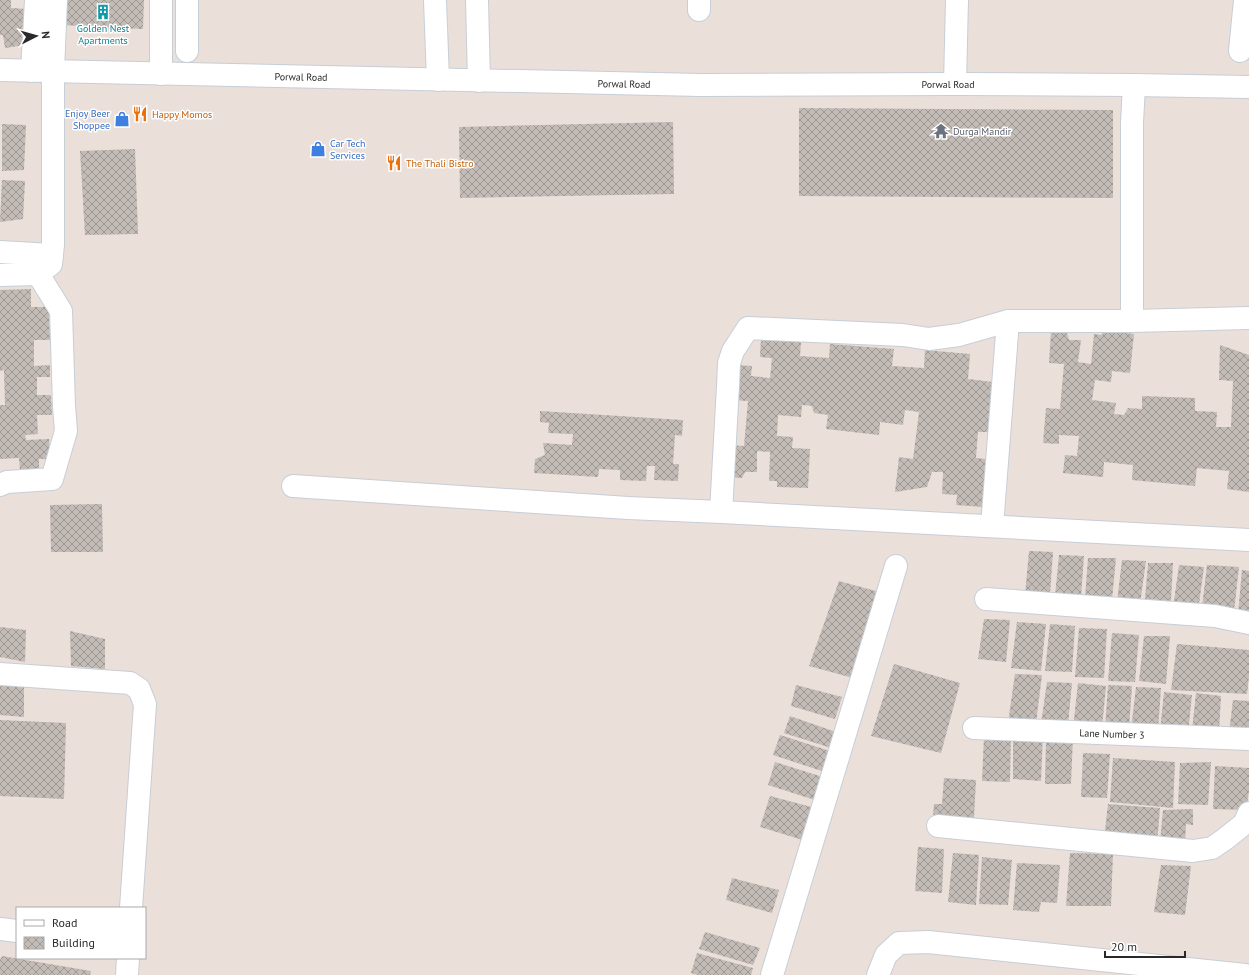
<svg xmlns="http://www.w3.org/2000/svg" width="1249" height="975" font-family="'PT Sans',sans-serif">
<defs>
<pattern id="building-cross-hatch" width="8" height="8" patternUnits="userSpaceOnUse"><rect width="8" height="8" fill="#c3bbb6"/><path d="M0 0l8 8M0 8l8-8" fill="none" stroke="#9e9894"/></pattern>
</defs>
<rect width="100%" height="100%" fill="#ebdfda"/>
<g fill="url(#building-cross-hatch)">
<polygon points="0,0 11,0 11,8 28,9 25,45 5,48 3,35 0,35"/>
<polygon points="64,0 144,0 143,29 62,25"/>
<polygon points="799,108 1113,110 1113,198 799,196"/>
<polygon points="673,122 674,194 460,198 459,127"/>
<polygon points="2,124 26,125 24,170 2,171"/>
<polygon points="135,149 138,234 85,235 80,151"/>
<polygon points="2,180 25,181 23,219 0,222"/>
<polygon points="31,289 31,307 49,307 50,340 34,340 34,366 50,365 50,377 37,377 37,395 51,395 52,415 37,415 38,434 25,435 26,440 49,439 50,459 39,459 39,470 20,471 19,458 0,459 0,405 5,405 4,370 0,371 0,290"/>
<polygon points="1103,330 1134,334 1130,373 1112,371 1111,382 1095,380 1092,400 1116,403 1114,414 1124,415 1128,408 1142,409 1142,396 1195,398 1195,411 1217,412 1216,427 1231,427 1233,381 1219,380 1220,345 1249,355 1249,492 1227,489 1229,471 1197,468 1195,486 1132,480 1133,465 1104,462 1103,477 1063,473 1065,455 1077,456 1079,436 1059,435 1059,444 1043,443 1046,408 1060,409 1064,364 1049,363 1051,331 1067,333 1069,340 1081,340 1078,362 1091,364 1094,334 1102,335"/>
<polygon points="761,338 801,342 800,356 829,358 830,344 894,349 892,366 924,368 925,350 970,354 968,379 993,382 989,432 978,432 976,458 986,459 983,507 956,505 957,495 942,494 943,472 932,472 927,487 895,492 899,457 913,459 919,412 905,410 903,425 880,422 879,435 826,429 828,415 814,413 812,406 802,405 801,417 778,415 777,436 793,437 792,448 810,449 808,488 777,487 777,481 769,481 770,452 757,451 757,472 745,472 742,478 726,477 729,445 744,446 748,401 733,400 736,365 752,366 751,376 770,378 772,358 760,357"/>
<polygon points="540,411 683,420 682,436 675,435 673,464 679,464 678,481 654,480 655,466 647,466 646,481 620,480 620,470 599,469 598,477 534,473 535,459 545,455 543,443 572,445 573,434 548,433 549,423 540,422"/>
<polygon points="102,504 103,552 51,552 50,505"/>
<polygon points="1029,551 1053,552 1050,595 1025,595"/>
<polygon points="1059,555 1084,556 1081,597 1055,596"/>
<polygon points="1088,558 1116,558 1112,600 1085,598"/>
<polygon points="1122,560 1146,561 1140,604 1117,602"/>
<polygon points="1148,563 1173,563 1171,601 1145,599"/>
<polygon points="1179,565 1204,567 1199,604 1174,601"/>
<polygon points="1207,565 1239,567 1234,612 1202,607"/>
<polygon points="1242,570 1249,571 1249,614 1238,614"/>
<polygon points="839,581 883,593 853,678 809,666"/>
<polygon points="984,619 1010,620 1006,662 978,659"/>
<polygon points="1017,622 1046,624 1041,671 1011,668"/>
<polygon points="1050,624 1075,626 1072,672 1045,671"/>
<polygon points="0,627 26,630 25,662 0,657"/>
<polygon points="1079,628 1107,629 1104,678 1075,677"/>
<polygon points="70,631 105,639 105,669 71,666"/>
<polygon points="1112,633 1139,635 1135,682 1108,681"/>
<polygon points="1144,636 1170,636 1166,684 1139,681"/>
<polygon points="1177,644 1249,650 1249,676 1247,694 1171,690"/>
<polygon points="894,664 960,683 941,753 871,736"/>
<polygon points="1015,674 1042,675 1036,723 1008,723"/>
<polygon points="0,679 24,680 24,717 0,715"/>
<polygon points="1047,682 1072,683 1068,725 1041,724"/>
<polygon points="1078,683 1106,686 1102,728 1073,728"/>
<polygon points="796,685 842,697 835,719 791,706"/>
<polygon points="1108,685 1132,686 1129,729 1105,729"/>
<polygon points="1136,687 1161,688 1158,731 1131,729"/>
<polygon points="1164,692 1192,695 1188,733 1160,731"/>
<polygon points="1196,693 1221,696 1219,732 1192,730"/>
<polygon points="1233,700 1249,701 1249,735 1229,733"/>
<polygon points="790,716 836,732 831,748 784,733"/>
<polygon points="0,720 66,723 64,799 0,796"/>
<polygon points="1013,734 1043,735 1041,781 1013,779"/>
<polygon points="780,735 830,751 825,772 773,755"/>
<polygon points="1011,735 1010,782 982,781 984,736"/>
<polygon points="1046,737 1073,737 1071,784 1045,784"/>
<polygon points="1083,753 1110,754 1107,798 1081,797"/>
<polygon points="1113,758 1175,762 1173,808 1110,802"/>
<polygon points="775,762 826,778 818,801 768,785"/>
<polygon points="1211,762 1208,805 1178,804 1180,763"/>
<polygon points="1215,766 1249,768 1249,791 1246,810 1213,809"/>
<polygon points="944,778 976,780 974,818 933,816 934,804 942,804"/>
<polygon points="770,796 819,809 809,842 760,827"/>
<polygon points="1108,804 1160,808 1157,844 1104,839"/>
<polygon points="1193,809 1193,825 1186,824 1185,843 1160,842 1163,810"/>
<polygon points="918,847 944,849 942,893 915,891"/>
<polygon points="953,853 979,855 976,905 948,902"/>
<polygon points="1070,853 1113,854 1111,906 1066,906"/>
<polygon points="982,857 1012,860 1008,905 979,904"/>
<polygon points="1017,863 1060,865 1057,903 1041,902 1039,912 1013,910"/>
<polygon points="1161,865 1191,866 1185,915 1154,912"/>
<polygon points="732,878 779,890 772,913 726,900"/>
<polygon points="705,932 760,948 753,965 699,949"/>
<polygon points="697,953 753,968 751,975 698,975 691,973"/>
<polygon points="2,956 91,971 90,975 0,975 0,960"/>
</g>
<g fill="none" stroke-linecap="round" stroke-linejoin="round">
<g stroke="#c6ced6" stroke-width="24">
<g id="minor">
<polyline points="435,0 438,80"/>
<polyline points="477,0 479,81"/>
<polyline points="699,0 699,10"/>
<polyline points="187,51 187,0"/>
<polyline points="1240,51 1245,0"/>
<polyline points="0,70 701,85 955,84 1134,85 1249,87"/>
<polyline points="32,71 36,0"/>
<polyline points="161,74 161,0"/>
<polyline points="955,84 957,0"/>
<polyline points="1134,85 1132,123 1132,321 1249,318"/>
<polyline points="0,252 52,255"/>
<polyline points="0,275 38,274 51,264 53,245 53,71 56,0"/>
<polyline points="0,485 7,482 52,479 66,431 64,406 61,311 38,274"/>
<polyline points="293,486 628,508 721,512 1249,540"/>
<polyline points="721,512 728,386 729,363 733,351 748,328 903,335 929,339 959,335 1008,321 1132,321"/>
<polyline points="992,526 1008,321"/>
<polyline points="986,599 1215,616 1249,623"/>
<polyline points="0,674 130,683 139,689 145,704 131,908"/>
<polyline points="974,728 1249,739"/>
<polyline points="938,826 1193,851 1212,848 1225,839 1244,824 1249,813"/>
<polyline points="0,929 17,931"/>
<polyline points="127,975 128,958"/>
<polyline points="772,975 896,566"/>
<polyline points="878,975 886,955 899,943 928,942 1245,975"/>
</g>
</g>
<use href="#minor" stroke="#fff" stroke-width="22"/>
</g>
<defs>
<g id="building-bare" transform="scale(1.2)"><path d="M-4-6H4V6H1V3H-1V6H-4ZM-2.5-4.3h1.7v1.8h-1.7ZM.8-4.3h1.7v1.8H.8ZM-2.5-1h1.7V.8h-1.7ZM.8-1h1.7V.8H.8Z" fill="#0f9aa8" stroke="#fff" stroke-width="2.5" paint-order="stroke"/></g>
<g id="restaurant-bare" transform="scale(1.2)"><path d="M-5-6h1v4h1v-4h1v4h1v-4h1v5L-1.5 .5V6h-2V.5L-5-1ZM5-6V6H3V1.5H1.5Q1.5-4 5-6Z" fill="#e8710a" stroke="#fff" stroke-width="2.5" paint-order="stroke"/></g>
<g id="shop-bare" transform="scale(1.2)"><path d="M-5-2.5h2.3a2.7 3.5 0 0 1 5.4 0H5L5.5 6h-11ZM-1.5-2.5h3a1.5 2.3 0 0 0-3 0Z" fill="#3f7fe0" stroke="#fff" stroke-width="2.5" paint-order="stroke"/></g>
<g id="temple-bare" transform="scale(1.2)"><path d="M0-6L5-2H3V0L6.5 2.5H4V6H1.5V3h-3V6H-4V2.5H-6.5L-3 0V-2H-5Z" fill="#6b7280" stroke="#fff" stroke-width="2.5" paint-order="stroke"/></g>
</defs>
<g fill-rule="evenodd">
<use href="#building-bare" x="103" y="12"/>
<use href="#restaurant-bare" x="140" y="114"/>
<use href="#shop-bare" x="122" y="119"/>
<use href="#temple-bare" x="941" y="131"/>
<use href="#shop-bare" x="318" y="149"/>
<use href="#restaurant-bare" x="394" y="163"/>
</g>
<g text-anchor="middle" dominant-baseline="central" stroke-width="3" stroke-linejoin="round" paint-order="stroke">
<g font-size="10" fill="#0d838f" stroke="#fff">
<text x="103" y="28">Golden Nest<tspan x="103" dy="12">Apartments</tspan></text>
</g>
<g font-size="10" fill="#292929" stroke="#fff">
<text transform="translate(301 77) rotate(1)">Porwal Road</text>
<text transform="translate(624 84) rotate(1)">Porwal Road</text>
<text x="948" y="84">Porwal Road</text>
<text transform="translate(1112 734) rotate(2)">Lane Number 3</text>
</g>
<g font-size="10" fill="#366cbe" stroke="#fff" text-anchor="end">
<text x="110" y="113">Enjoy Beer<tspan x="110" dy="12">Shoppee</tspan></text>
<text x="330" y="143" text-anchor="start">Car Tech<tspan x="330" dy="12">Services</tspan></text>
</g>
<g font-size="10" fill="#c56008" stroke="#fff" text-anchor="start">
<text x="152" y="114">Happy Momos</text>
<text x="406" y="163">The Thali Bistro</text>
</g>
<g font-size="10" fill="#5b616d" stroke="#fff" text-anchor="start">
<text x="953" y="131">Durga Mandir</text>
</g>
</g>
<rect x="16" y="907" width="130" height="52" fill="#ffffff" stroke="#a9a9a9"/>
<rect x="24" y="920" width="20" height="6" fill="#ffffff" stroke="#a9a9a9"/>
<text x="52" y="927" font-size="12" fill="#292929">Road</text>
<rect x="24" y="937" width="20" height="12" fill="url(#building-cross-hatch)" stroke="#a9a9a9"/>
<text x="52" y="947" font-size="12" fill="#292929">Building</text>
<g transform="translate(36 36) rotate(84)" stroke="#ffffff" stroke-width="3" paint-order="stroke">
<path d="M0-3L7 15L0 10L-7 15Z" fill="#292929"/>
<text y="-6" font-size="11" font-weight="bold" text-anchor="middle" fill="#292929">N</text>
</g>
<path d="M1105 951v6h80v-6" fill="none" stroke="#292929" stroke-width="2"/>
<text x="1111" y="951" font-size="12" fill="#292929" stroke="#ffffff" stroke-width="3" paint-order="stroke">20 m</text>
</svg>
